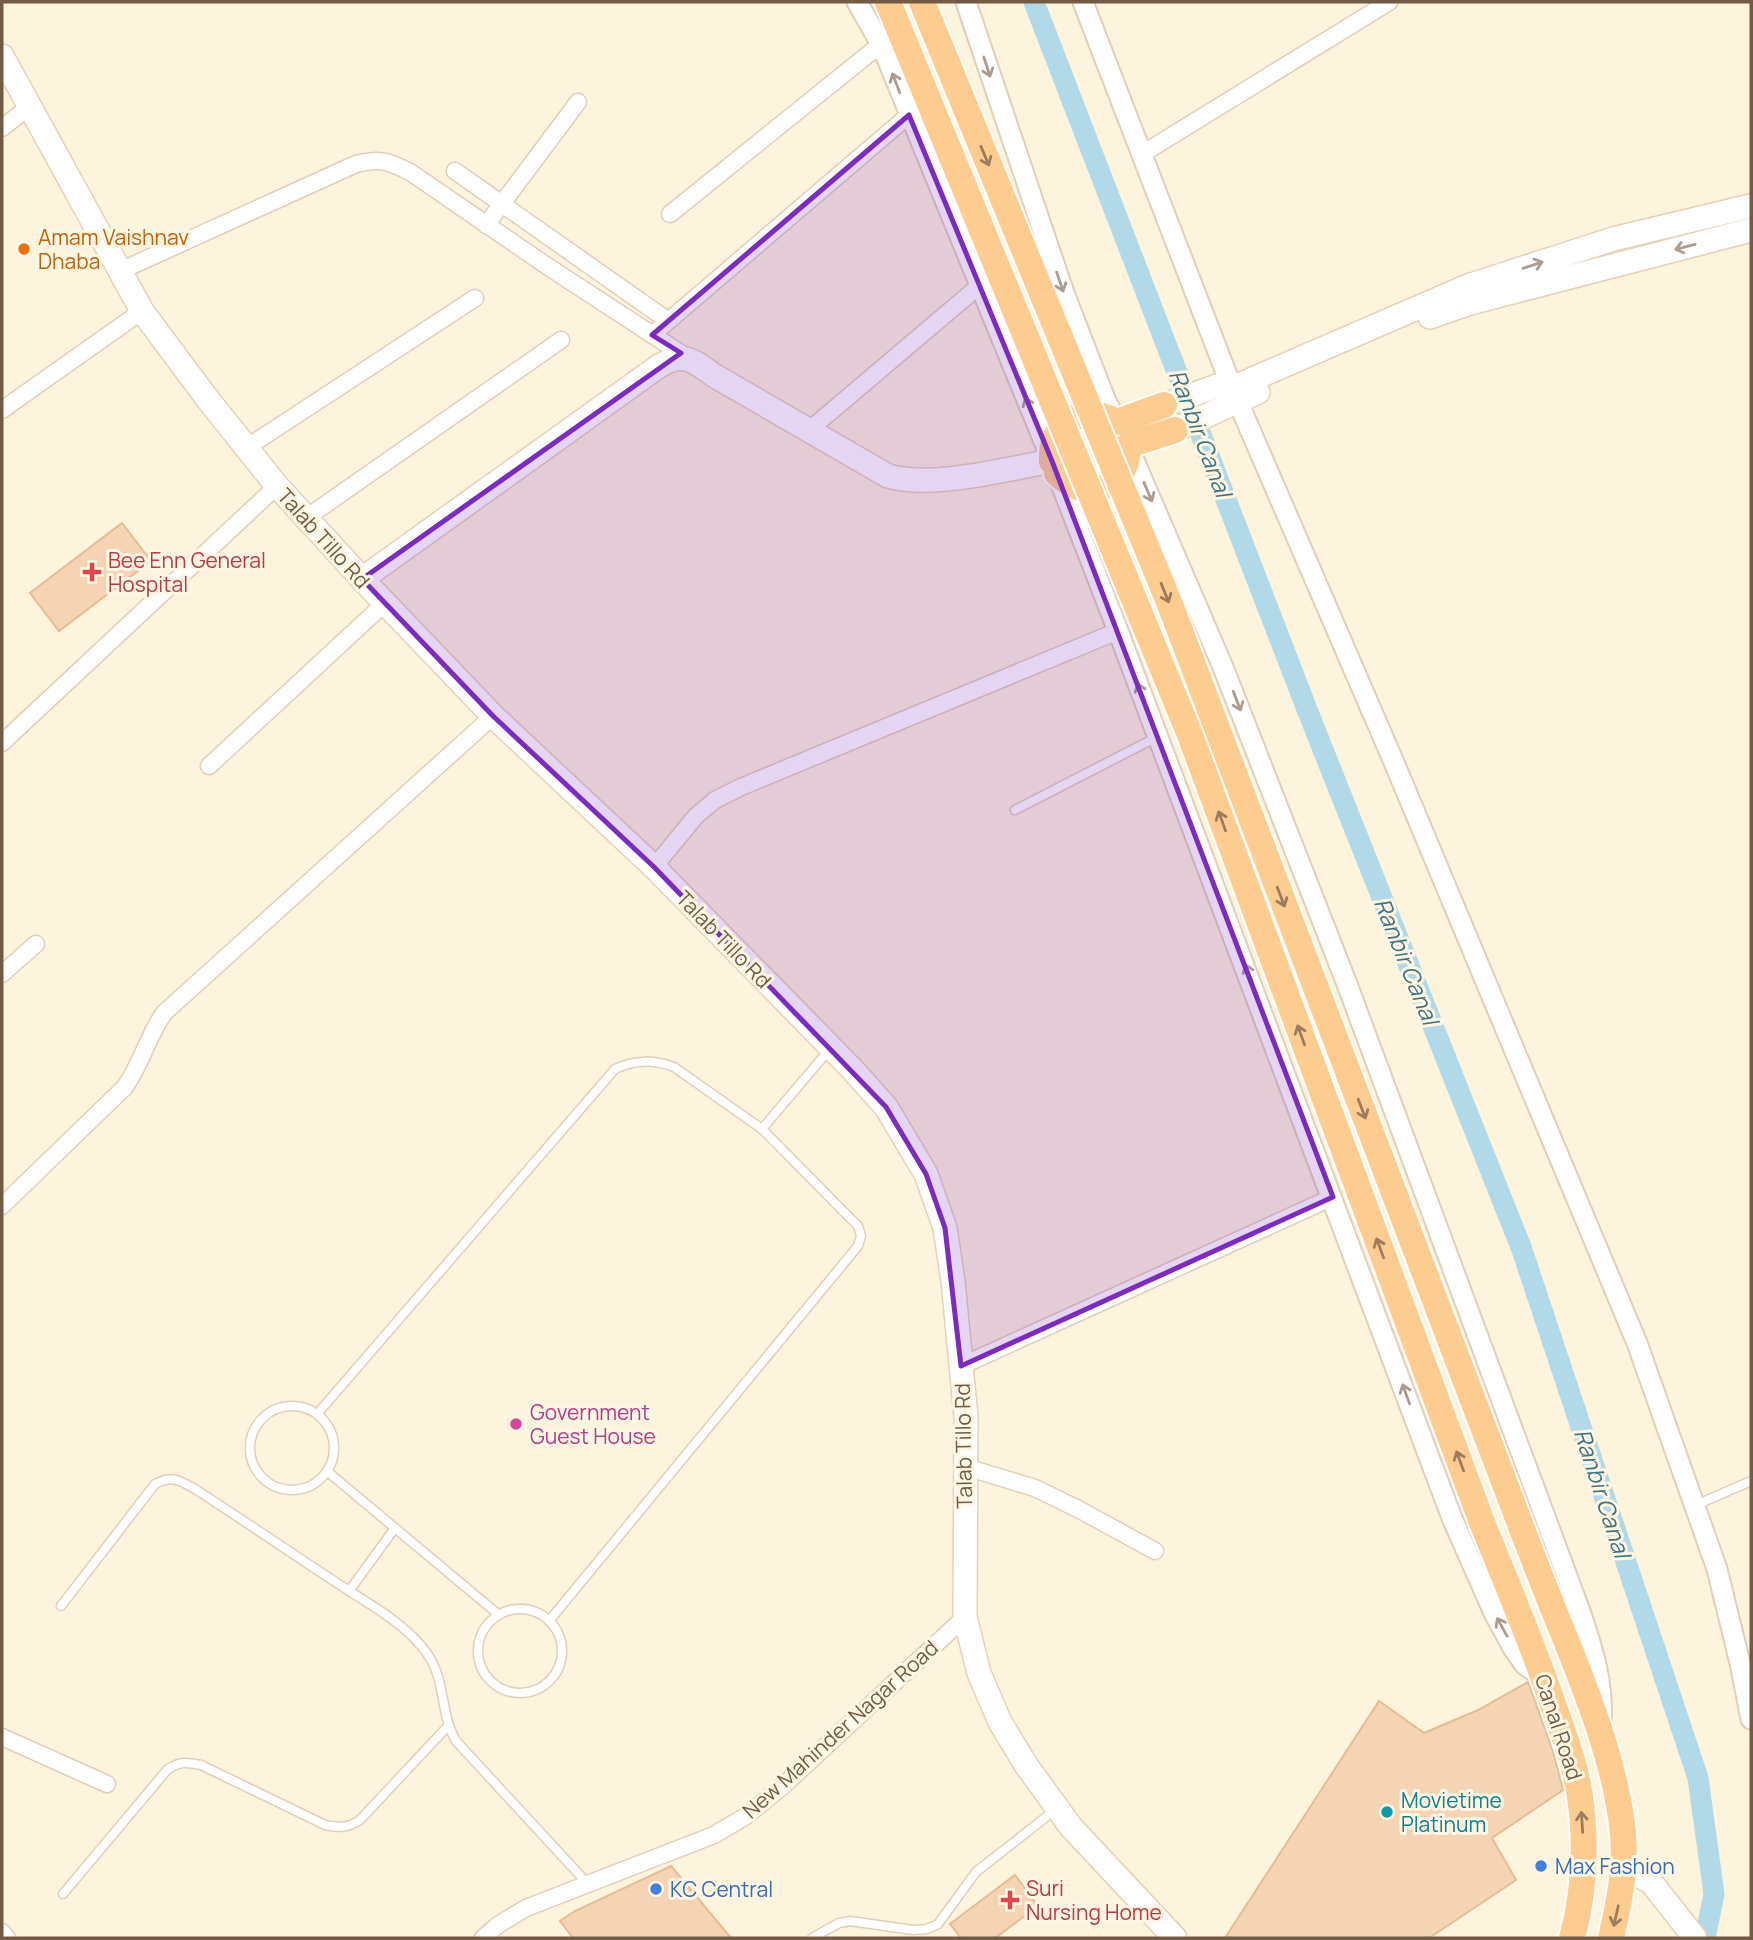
<svg xmlns="http://www.w3.org/2000/svg" width="1753" height="1940" font-family="Manrope,sans-serif">
<rect width="100%" height="100%" fill="#fdf4dd"/>
<g fill="none" stroke-linecap="round" stroke-linejoin="round">
<polyline stroke="#b2d9e7" stroke-width="21" points="1034,2 1308,712 1521,1247 1698,1778 1714,1894 1705,1938"/>
</g>
<g fill="#f4d4b4" stroke="#e7bc93" stroke-width="2">
<polygon points="122,523 151,561 59,631 30,593"/>
<polygon points="1528,1682 1553,1751 1563,1790 1492,1838 1516,1880 1429,1938 1225,1938 1379,1701 1424,1733 1478,1710"/>
<polygon points="671,1866 731,1938 573,1938 560,1921 575,1911"/>
<polygon points="1015,1875 1038,1906 995,1938 961,1938 950,1924"/>
</g>
<g fill="none" stroke-linecap="round" stroke-linejoin="round">
<g stroke="#e1d0b9" stroke-width="11">
<g id="service">
<polyline points="1015,810 1157,737"/>
<circle cx="292" cy="1448" r="42"/>
<path d="M318 1413 615 1069C635 1060 652 1059 674 1067L762 1129 829 1050"/>
<polyline points="328,1472 499,1615"/>
<polyline points="1696,1505 1751,1481"/>
<polyline points="349,1591 395,1528"/>
<path d="M61 1606 155 1484C172 1475 179 1480 195 1489 243 1520 290 1552 337 1583 367 1603 404 1622 426 1652 447 1681 439 1712 456 1741L588 1884"/>
<circle cx="520" cy="1651" r="42"/>
<polyline points="549,1621 858,1246 861,1236 858,1226 762,1129"/>
<path d="M63 1894 167 1770C179 1761 187 1762 201 1765L325 1825C339 1828 348 1828 360 1820L447 1727"/>
<polyline points="812,1938 839,1923 850,1921 913,1930 927,1929 938,1924 976,1872 1055,1810"/>
</g>
</g>
<g stroke="#e1d0b9" stroke-width="19">
<g id="minor">
<polyline points="2,128 30,106"/>
<polyline points="1142,154 1389,2"/>
<polyline points="455,171 667,320"/>
<polyline points="670,214 881,44"/>
<polyline points="486,225 578,102"/>
<path d="M120 271 356 164C381 158 388 161 410 172L547 266 688 358"/>
<polyline points="652,335 909,115"/>
<polyline points="2,410 142,311"/>
<polyline points="808,431 979,286"/>
<polyline points="246,448 475,298"/>
<polyline points="306,518 561,340"/>
<polyline points="2,743 277,486"/>
<polyline points="209,766 385,603"/>
<polyline points="654,867 696,816 715,800 741,787 1118,631"/>
<polyline points="2,974 36,944"/>
<path d="M2 1206 125 1087C141 1064 148 1036 164 1013L493 716"/>
<polyline points="961,1366 1333,1197"/>
<polyline points="966,1467 1035,1488 1080,1510 1155,1551"/>
<polyline points="2,1737 107,1784"/>
<polyline points="2,1932 7,1938"/>
<polyline points="483,1938 498,1925 526,1908 714,1835 746,1816 784,1785 965,1617"/>
</g>
</g>
<g stroke="#e1d0b9" stroke-width="23">
<g id="tertiary">
<polyline points="857,2 881,44 1052,461 1118,631 1452,1518 1494,1613 1513,1648 1525,1665 1544,1678"/>
<path d="M966 2 1064 293 1105 399 1121 430 1223 667 1347 984 1580 1611C1593 1650 1604 1683 1601 1724"/>
<polyline points="1083,2 1232,388 1393,760 1637,1343 1717,1569 1740,1663 1751,1719"/>
</g>
</g>
<g stroke="#e6d2b7" stroke-width="26">
<g id="secondary">
<polyline points="2,56 142,311 206,397 277,486 362,579 493,716 654,867 852,1069 886,1107 926,1174 945,1228 953,1281 966,1417 965,1617 979,1673 1000,1722 1026,1765 1071,1827 1175,1938"/>
<polyline points="1430,317 1470,303 1751,230"/>
<polyline points="1164,405 1217,386 1232,388 1468,286 1613,239 1751,206"/>
<polyline points="1175,430 1258,392"/>
<path d="M362 579 659 366C685 351 693 361 715 376L888 476C933 489 1005 469 1052 461"/>
<polyline points="1623,1867 1651,1882 1695,1938"/>
</g>
</g>
<g stroke="#fff" stroke-width="30">
<g id="trunk">
<path d="M1052 461C1050 421 1083 403 1117 422L1164 405"/>
<path d="M1057 473C1087 504 1128 490 1128 445L1175 430"/>
<path d="M1519 1521C1535 1563 1551 1604 1568 1645 1592 1706 1616 1767 1623 1833 1626 1869 1619 1904 1611 1938"/>
<path d="M1483 1525C1507 1584 1532 1643 1553 1704 1563 1732 1574 1761 1579 1790 1587 1840 1585 1890 1572 1938"/>
</g>
</g>
<use href="#service" stroke="#fff" stroke-width="8"/>
<use href="#minor" stroke="#fff" stroke-width="16"/>
<use href="#tertiary" stroke="#fff" stroke-width="19"/>
<use href="#secondary" stroke="#fff" stroke-width="23"/>
<use href="#trunk" stroke="#fdcc91" stroke-width="26"/>
<g stroke="#fff" stroke-width="30" stroke-linecap="butt">
<g id="trunk-bridge">
<polyline points="888,2 1190,735 1483,1525"/>
<polyline points="922,2 1169,602 1519,1521"/>
</g>
</g>
<use href="#trunk-bridge" stroke="#fdcc91" stroke-width="26"/>
</g>
<defs><path id="oneway-shaft" d="M-6 0H5M1.5-3L5.5 0L1.5 3" fill="none" stroke-width="1.6" stroke-linecap="round" stroke-linejoin="round" transform="scale(1.75)"/></defs>
<g stroke="#ab9c8f">
<use href="#oneway-shaft" transform="translate(987 67) rotate(72)"/>
<use href="#oneway-shaft" transform="translate(896 83) rotate(-111)"/>
<use href="#oneway-shaft" transform="translate(1685 247) rotate(166)"/>
<use href="#oneway-shaft" transform="translate(1533 265) rotate(-18)"/>
<use href="#oneway-shaft" transform="translate(1060 282) rotate(71)"/>
<use href="#oneway-shaft" transform="translate(1029 407) rotate(-113)"/>
<use href="#oneway-shaft" transform="translate(1148 492) rotate(67)"/>
<use href="#oneway-shaft" transform="translate(1141 693) rotate(-110)"/>
<use href="#oneway-shaft" transform="translate(1237 701) rotate(69)"/>
<use href="#oneway-shaft" transform="translate(1249 974) rotate(-111)"/>
<use href="#oneway-shaft" transform="translate(1406 1394) rotate(-110)"/>
<use href="#oneway-shaft" transform="translate(1502 1627) rotate(-119)"/>
</g>
<g stroke="#9c7c5c">
<use href="#oneway-shaft" transform="translate(985 156) rotate(67)"/>
<use href="#oneway-shaft" transform="translate(1165 593) rotate(68)"/>
<use href="#oneway-shaft" transform="translate(1222 821) rotate(-110)"/>
<use href="#oneway-shaft" transform="translate(1281 897) rotate(69)"/>
<use href="#oneway-shaft" transform="translate(1301 1035) rotate(-110)"/>
<use href="#oneway-shaft" transform="translate(1362 1109) rotate(69)"/>
<use href="#oneway-shaft" transform="translate(1380 1248) rotate(-110)"/>
<use href="#oneway-shaft" transform="translate(1460 1461) rotate(-110)"/>
<use href="#oneway-shaft" transform="translate(1582 1822) rotate(-94)"/>
<use href="#oneway-shaft" transform="translate(1616 1916) rotate(103)"/>
</g>
<path fill="#7b2cbf" fill-opacity="0.2" stroke="#7b2cbf" stroke-width="5" stroke-linejoin="round" d="M909 115 1052 461 1333 1197 961 1366 945 1228 926 1174 886 1107 654 867 493 716 362 579 681 353 652 335Z"/>
<circle fill="#e8710a" stroke="#fff7e4" stroke-width="2.5" cx="24" cy="249" r="7"/>
<g fill="#e0444e" stroke="#fff7e4" stroke-width="2.5">
<path d="M88.5 561.5h7v7h7v7h-7v7h-7v-7h-7v-7h7z"/>
<path d="M1006.5 1889.5h7v7h7v7h-7v7h-7v-7h-7v-7h7z"/>
</g>
<circle fill="#d1479c" stroke="#fff7e4" stroke-width="2.5" cx="516" cy="1424" r="7"/>
<circle fill="#0f9aa8" stroke="#fff7e4" stroke-width="2.5" cx="1387" cy="1812" r="7"/>
<g fill="#3f7fe0" stroke="#fff7e4" stroke-width="2.5">
<circle cx="1541" cy="1866" r="7"/>
<circle cx="656" cy="1889" r="7"/>
</g>
<g text-anchor="middle" dominant-baseline="central" stroke-width="6" stroke-linejoin="round" paint-order="stroke">
<g font-size="21" fill="#c56008" stroke="#fff7e4" text-anchor="start">
<text x="38" y="237">Amam Vaishnav<tspan x="38" dy="24">Dhaba</tspan></text>
</g>
<g font-size="21" fill="#735a45" stroke="#fff7e4">
<text transform="translate(324 538) rotate(48)">Talab Tillo Rd</text>
<text transform="translate(724 939) rotate(46)">Talab Tillo Rd</text>
<text transform="translate(963 1446) rotate(-91)">Talab Tillo Rd</text>
<text transform="translate(1559 1727) rotate(72)">Canal Road</text>
<text transform="translate(840 1729) rotate(-42)">New Mahinder Nagar Road</text>
</g>
<g font-size="21" fill="#be3a42" stroke="#fff7e4" text-anchor="start">
<text x="108" y="560">Bee Enn General<tspan x="108" dy="24">Hospital</tspan></text>
<text x="1026" y="1888">Suri<tspan x="1026" dy="24">Nursing Home</tspan></text>
</g>
<g font-size="21" fill="#b23c85" stroke="#fff7e4" text-anchor="start">
<text x="530" y="1412">Government<tspan x="530" dy="24">Guest House</tspan></text>
</g>
<g font-size="21" fill="#0d838f" stroke="#fff7e4" text-anchor="start">
<text x="1401" y="1800">Movietime<tspan x="1401" dy="24">Platinum</tspan></text>
</g>
<g font-size="21" fill="#366cbe" stroke="#fff7e4" text-anchor="start">
<text x="1555" y="1866">Max Fashion</text>
<text x="670" y="1889">KC Central</text>
</g>
<g font-size="23" font-style="italic" fill="#3e7488" stroke="#fff7e4">
<text transform="translate(1201 433) rotate(69)">Ranbir Canal</text>
<text transform="translate(1407 961) rotate(68)">Ranbir Canal</text>
<text transform="translate(1603 1493) rotate(72)">Ranbir Canal</text>
</g>
</g>
<rect width="1753" height="1940" fill="none" stroke="#735a45" stroke-width="7"/>
</svg>
